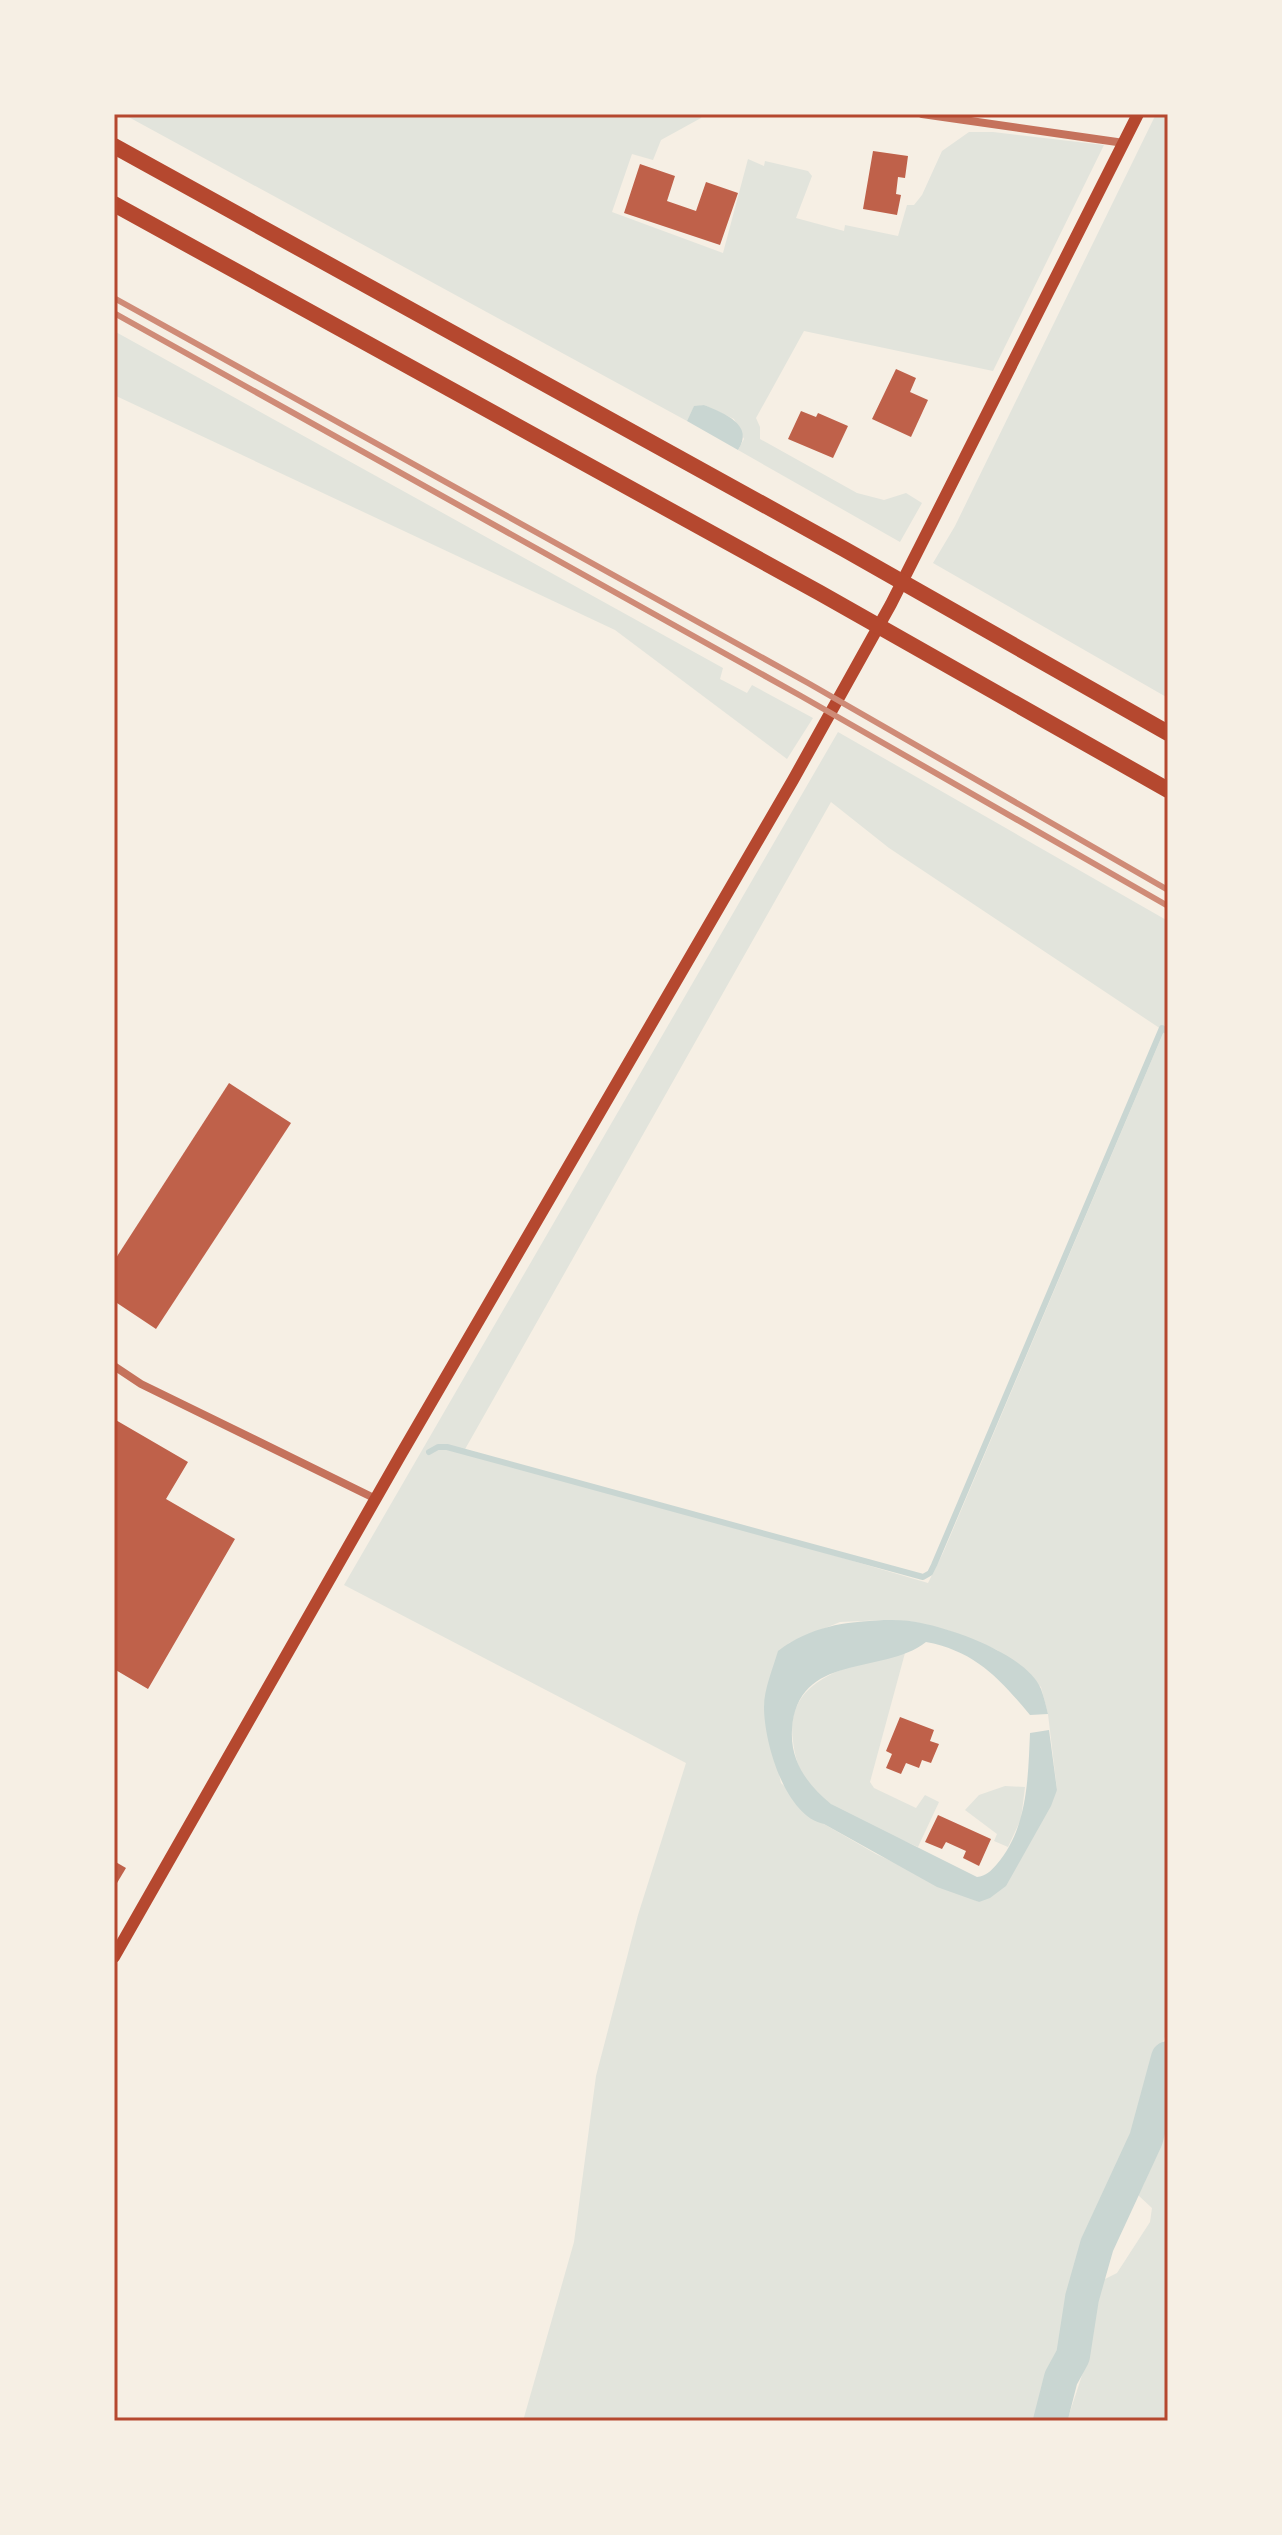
<svg xmlns="http://www.w3.org/2000/svg" width="1282" height="2535" font-family="'Nunito Sans',sans-serif">
<rect width="100%" height="100%" fill="#f6efe4"/>
<g fill="#e2e4dc" fill-rule="evenodd">
<polygon points="123,114 703,114 701,118 661,140 653,160 632,154 612,212 723,253 748,159 764,166 765,161 808,171 812,176 796,218 844,231 845,225 898,236 907,205 914,205 922,195 942,151 969,132 993,132 1104,145 993,371 804,331 756,418 760,427 760,439 857,493 884,500 906,493 922,503 900,542 738,450 744,439 734,419 704,405 694,407 687,421"/>
<polygon points="1156,114 1168,114 1168,698 933,563 955,526"/>
<polygon points="114,331 723,668 720,679 747,693 752,685 813,718 787,759 615,630 114,395"/>
<path d="M838 732 1168 921V2028L1148 2086 1133 2147 1104 2212 1095 2221 1082 2254 1068 2348 1054 2375 1043 2421H523L574 2242 596 2076 638 1915 686 1763 344 1585ZM831 802 889 848 1164 1031 943 1553 928 1583 727 1524 464 1451ZM884 1620 915 1622 950 1631 997 1650 1041 1687 1048 1714 1057 1790 979 1902 876 1854 824 1824 781 1783 764 1706 789 1643 840 1622Z"/>
<path d="M905 1653 870 1782 874 1788 916 1808 925 1795 939 1802 918 1847C887 1833 839 1815 815 1791 801 1777 795 1760 793 1741 783 1676 857 1663 905 1653Z"/>
<polygon points="1005,1786 1025,1787 1021,1819 1008,1847 994,1841 997,1834 965,1810 979,1795"/>
<polygon points="1168,2096 1168,2421 1067,2421 1087,2360 1095,2284 1117,2273 1150,2222 1152,2208 1138,2195 1144,2184"/>
</g>
<g fill="#c9d6d2">
<path d="M704 405C724 413 755 425 738 450L687 421 694 406Z"/>
<path d="M884 1620C894 1620 905 1620 916 1622 951 1628 1026 1654 1041 1689 1044 1697 1046 1706 1048 1714L1030 1715C1000 1679 975 1651 926 1642 883 1676 797 1651 792 1730 790 1762 808 1785 831 1804L977 1877C986 1876 991 1871 997 1864 1028 1828 1028 1777 1030 1733L1049 1730 1057 1790 1051 1806 1006 1886 990 1898 979 1902 937 1887 824 1824C785 1816 764 1742 764 1707 764 1689 773 1668 778 1651 811 1626 844 1622 884 1620Z"/>
</g>
<g fill="none" stroke-linecap="round" stroke-linejoin="round">
<polyline stroke="#c9d6d2" stroke-width="6" points="429,1452 438,1447 447,1447 923,1577 930,1573 934,1565 1162,1028 1168,1032"/>
<polyline stroke="#c9d6d2" stroke-width="34" points="1050,2421 1061,2378 1073,2356 1082,2298 1097,2245 1146,2139 1168,2058"/>
</g>
<g fill="#bf614a">
<polygon points="873,151 908,156 905,178 898,177 896,194 901,195 897,215 863,209"/>
<polygon points="640,164 675,176 667,201 696,211 706,182 738,193 720,245 624,213"/>
<polygon points="896,369 916,378 910,392 928,400 911,437 872,419"/>
<polygon points="801,411 816,417 818,413 848,426 833,458 788,439"/>
<polygon points="229,1083 291,1123 156,1329 114,1301 114,1261"/>
<polygon points="114,1419 188,1462 166,1499 235,1539 148,1689 114,1669"/>
<polygon points="900,1717 934,1730 930,1741 939,1744 931,1763 922,1760 919,1768 906,1763 901,1774 886,1768 892,1754 886,1751"/>
<polygon points="938,1815 991,1839 979,1866 963,1858 966,1851 946,1842 942,1849 925,1842"/>
<polygon points="114,1861 126,1868 114,1888"/>
</g>
<g fill="none" stroke-linecap="round" stroke-linejoin="round">
<g stroke="#c5725c" stroke-width="8">
<polyline points="922,114 1124,143"/>
<polyline points="114,1366 141,1384 376,1499"/>
</g>
<polyline stroke="#b5482f" stroke-width="12" points="114,1957 400,1456 793,780 891,604 1138,114"/>
<g stroke="#b5482f" stroke-width="16">
<polyline points="114,146 844,549 1168,733"/>
<polyline points="114,204 820,593 1168,790"/>
</g>
<g stroke="#cf8b77" stroke-width="6">
<polyline points="114,298 808,683 1168,890"/>
<polyline points="114,313 801,696 1168,906"/>
</g>
</g>
<rect width="1282" height="2535" fill="none" stroke="#f6efe4" stroke-width="232"/>
<rect x="116" y="116" width="1050" height="2303" fill="none" stroke="#b5482f" stroke-width="3"/>
</svg>
